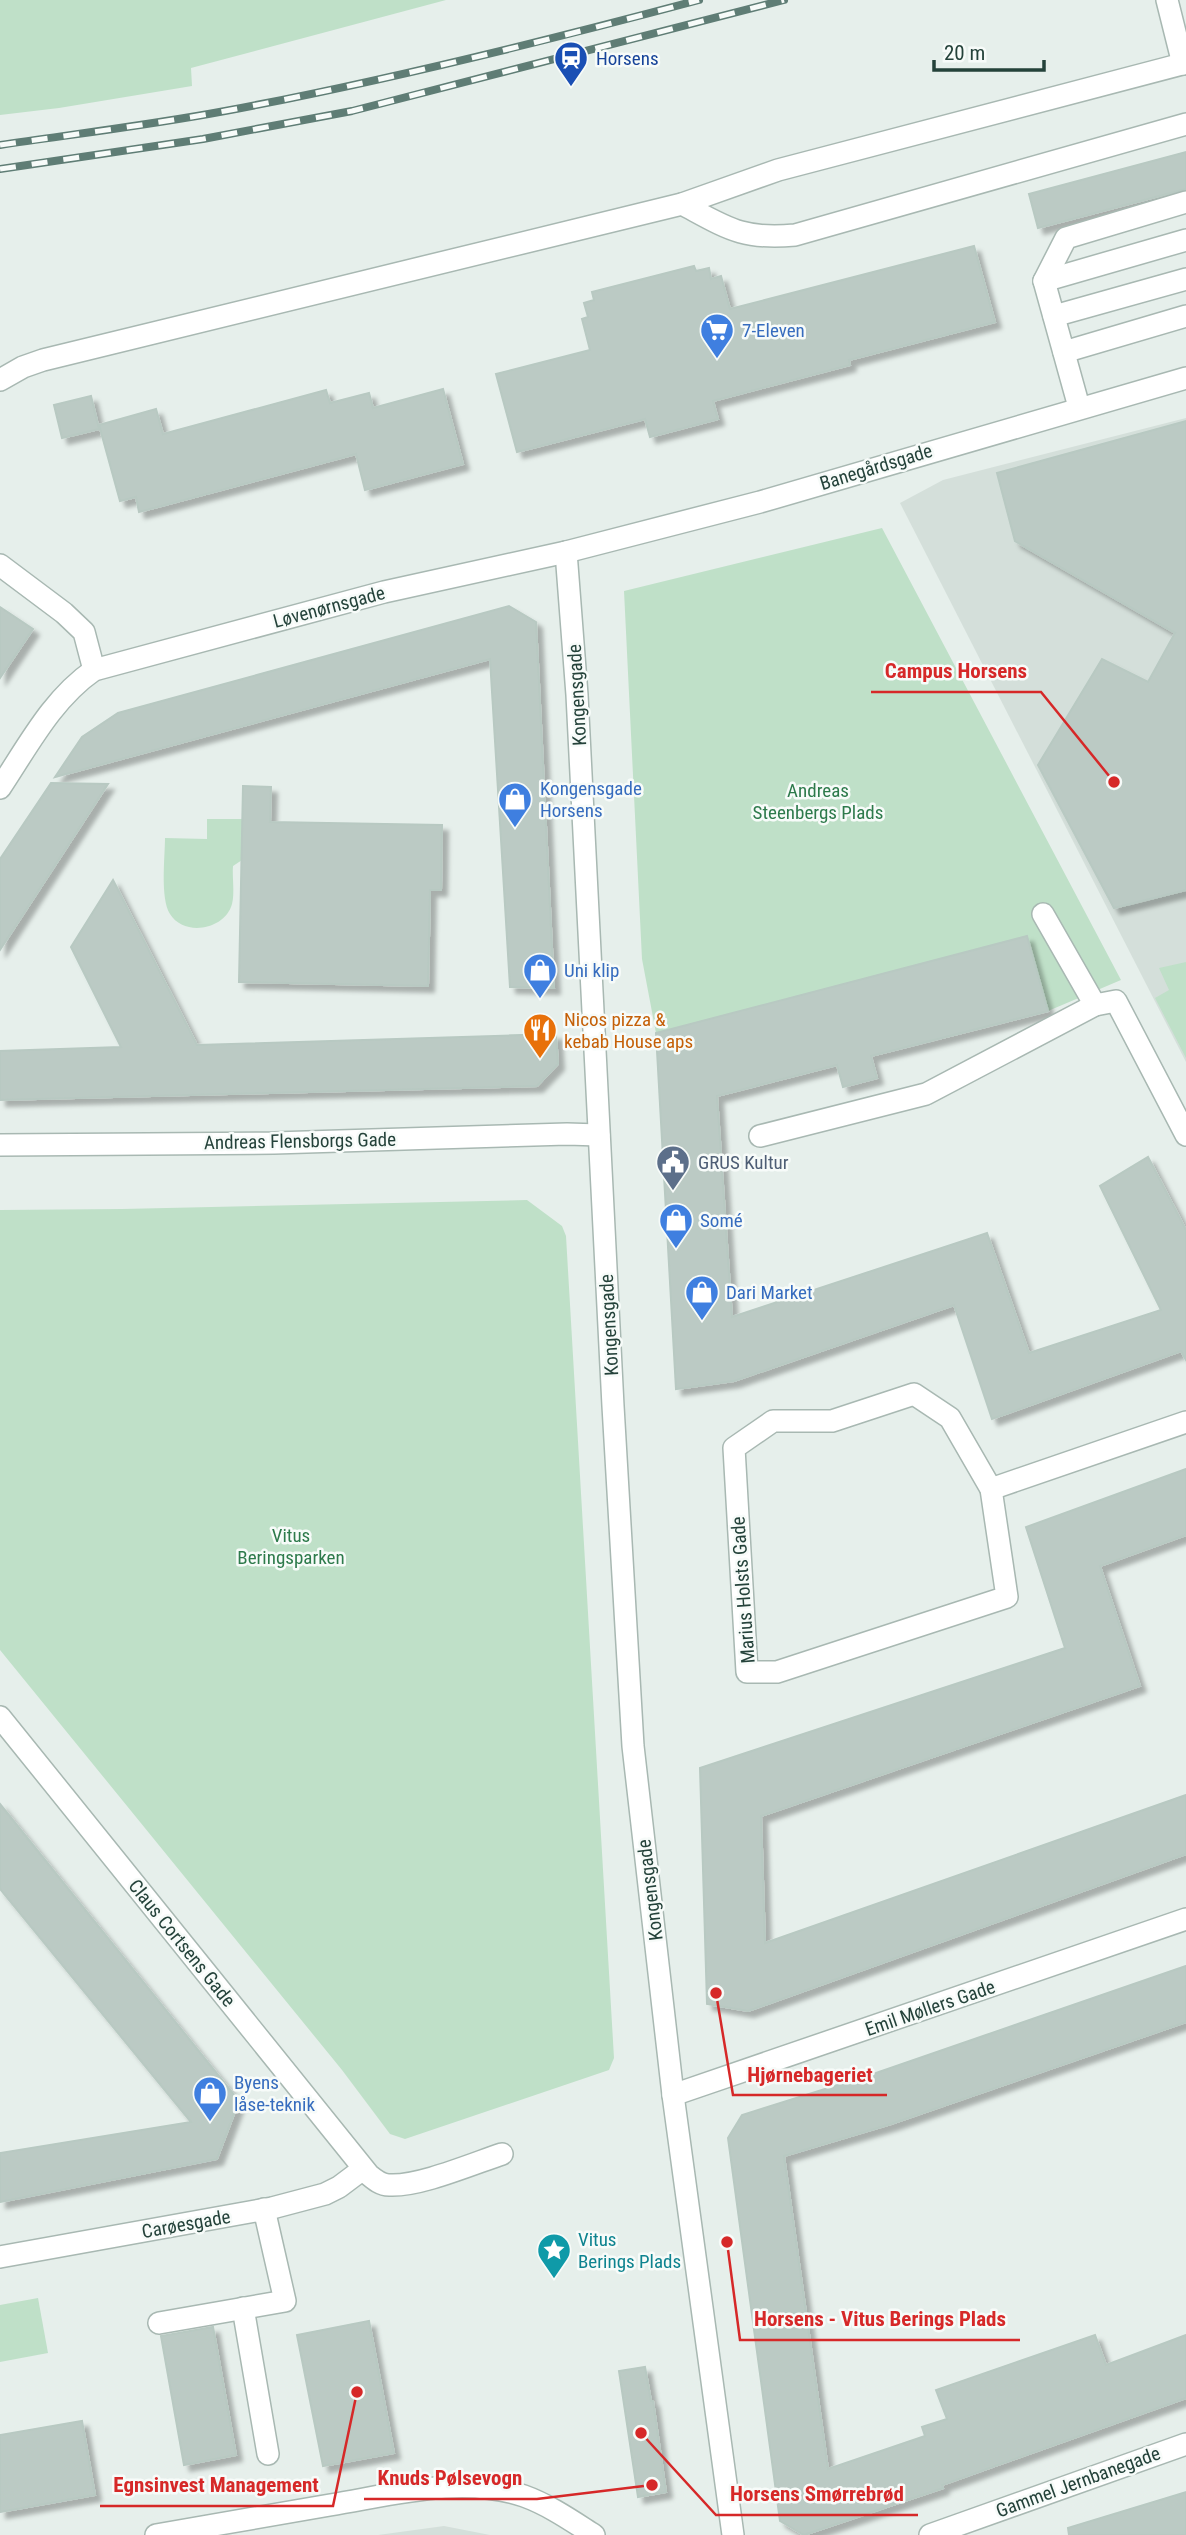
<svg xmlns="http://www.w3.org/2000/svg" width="1186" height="2535" font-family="'Roboto Condensed',sans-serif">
<defs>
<filter id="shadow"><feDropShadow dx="6" dy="6" stdDeviation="2" flood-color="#0004"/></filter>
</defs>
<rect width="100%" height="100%" fill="#e6efeb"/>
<g fill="#d4dfda">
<polygon points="1186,418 1186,1062 900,503 943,480"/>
<polygon points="444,2526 490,2535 378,2535"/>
</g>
<g fill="#bfe0c8">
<polygon points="0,0 446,0 191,68 192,86 59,108 0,115"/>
<polygon points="882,528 1121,980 1048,1011 1027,937 656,1033 642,959 624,591"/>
<path d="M207 819H242V860L233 866C232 877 235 893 232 904 225 930 184 937 170 914 160 898 165 857 165 838L207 839Z"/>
<polygon points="1186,962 1186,1058 1155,998 1169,990 1159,968"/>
<polygon points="527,1200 562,1226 566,1236 614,2058 609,2070 405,2139 390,2134 342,2070 0,1650 0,1210 122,1209"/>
<polygon points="38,2298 48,2353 0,2362 0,2305"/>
</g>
<g fill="#bbcac4" stroke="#b8c9c2" stroke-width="2" filter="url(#shadow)">
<polygon points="1186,152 1186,189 1038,228 1029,194"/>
<polygon points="974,246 995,322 849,360 850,365 713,401 718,419 650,437 645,419 517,452 496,374 590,350 582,319 588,317 584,303 594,300 592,292 694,266 696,271 709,268 711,279 721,276 730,309"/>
<polygon points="443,389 463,464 365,490 356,454 139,512 136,497 120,501 99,425 156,409 163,434 326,390 330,403 369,393 373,408"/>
<polygon points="91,396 99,429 62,438 54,405"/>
<polygon points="1186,421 1186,890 1114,908 1038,765 1102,659 1148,682 1175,633 1015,541 997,473"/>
<polygon points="509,606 536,622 554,988 510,987 490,659 55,777 82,737 118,713"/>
<polygon points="0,607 33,629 0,678"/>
<polygon points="51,783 108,784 0,950 0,859"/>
<polygon points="243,786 271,787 270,822 442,825 441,890 430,890 428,986 239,982"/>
<polygon points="113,880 197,1045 556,1034 558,1064 537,1086 0,1100 0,1051 121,1047 71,947"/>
<polygon points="1027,936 1048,1011 871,1056 877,1078 843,1087 837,1065 717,1096 732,1317 987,1233 1029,1353 1161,1310 1100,1186 1148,1157 1186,1230 1186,1360 1181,1351 992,1419 954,1305 734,1381 676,1389 656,1033"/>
<polygon points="1186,1469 1186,1535 1100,1566 1140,1686 761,1816 765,1943 1186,1795 1186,1854 748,2011 707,2004 700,1768 1065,1648 1026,1527"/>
<polygon points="0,1804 239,2101 217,2159 0,2202 0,2153 191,2122 0,1889"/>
<polygon points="1186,1966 1186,2022 891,2124 784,2156 828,2469 925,2436 922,2427 947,2419 936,2390 1095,2335 1106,2365 1186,2335 1186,2398 942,2485 943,2488 804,2535 780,2521 728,2138 742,2115 876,2073"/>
<polygon points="369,2321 394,2453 323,2466 297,2335"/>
<polygon points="213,2327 236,2455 184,2465 161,2336"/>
<polygon points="645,2367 651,2401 653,2401 666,2492 638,2497 619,2371"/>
<polygon points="82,2421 95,2495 0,2512 0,2435"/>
<polygon points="1186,2492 1186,2535 1069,2535 1068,2528"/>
</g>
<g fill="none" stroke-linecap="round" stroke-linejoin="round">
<g stroke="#a8b8b2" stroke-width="24">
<g id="minor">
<polyline points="1167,0 1183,64"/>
<path d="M682 204C727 228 742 240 795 235L1186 124"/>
<polyline points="1044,281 1186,240"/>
<polyline points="1054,316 1186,279"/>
<polyline points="1064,352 1186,316"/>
<polyline points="0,380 23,367 43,360 682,204 778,170 1186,63"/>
<polyline points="1079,407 1044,281 1066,238 1186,202"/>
<polyline points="566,552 577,695 613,1406 633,1746 673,2095 733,2535"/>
<polyline points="0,565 64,613 84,632 94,670"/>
<path d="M0 788C28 746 52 699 94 670L384 592 566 552 760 502 1186 378"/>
<polyline points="1043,914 1095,1005 1116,1001 1186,1135"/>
<polyline points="760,1136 926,1094 1095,1005"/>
<polyline points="0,1145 274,1143 567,1134 599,1135"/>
<polygon points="914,1394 950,1418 991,1489 1007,1597 777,1672 747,1672 734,1448 773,1421 832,1421"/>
<polyline points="991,1489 1186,1422"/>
<path d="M0 1717 369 2175C375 2180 381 2185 389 2185 418 2187 472 2164 502 2154"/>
<polyline points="673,2095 1186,1919"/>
<polyline points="0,2257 272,2208 325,2194 339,2187 363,2169"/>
<polyline points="243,2308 268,2454"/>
<polyline points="159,2323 285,2301 264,2209"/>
<path d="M156 2535C214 2525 272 2515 330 2505 392 2495 462 2475 524 2496 549 2505 572 2521 594 2535"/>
<polyline points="930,2535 1186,2444"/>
</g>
</g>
<use href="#minor" stroke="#fff" stroke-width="21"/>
<g stroke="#5f7d75" stroke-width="8">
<g id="rail">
<path d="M0 145C75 134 150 125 225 111 385 81 542 42 699 0"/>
<polyline points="0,169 203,139 352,111 784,0"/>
</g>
</g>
<use href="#rail" stroke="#f7fbf9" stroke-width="5" stroke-dasharray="16" stroke-linecap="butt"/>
</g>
<defs>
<g id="station-pin" transform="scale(1.75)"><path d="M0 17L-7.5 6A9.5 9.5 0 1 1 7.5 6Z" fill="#1a4fb4" stroke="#f7fbf9"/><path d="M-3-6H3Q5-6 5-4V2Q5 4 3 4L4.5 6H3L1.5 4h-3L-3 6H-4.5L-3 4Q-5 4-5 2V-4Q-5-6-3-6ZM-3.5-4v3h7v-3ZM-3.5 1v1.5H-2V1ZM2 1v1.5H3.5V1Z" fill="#fff"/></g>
<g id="supermarket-pin" transform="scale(1.75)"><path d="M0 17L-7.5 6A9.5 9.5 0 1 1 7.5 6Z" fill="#3f7fe0" stroke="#f7fbf9"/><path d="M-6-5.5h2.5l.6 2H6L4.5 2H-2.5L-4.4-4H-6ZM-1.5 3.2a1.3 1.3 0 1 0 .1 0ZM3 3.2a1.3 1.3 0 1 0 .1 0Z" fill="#fff"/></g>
<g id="shop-pin" transform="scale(1.75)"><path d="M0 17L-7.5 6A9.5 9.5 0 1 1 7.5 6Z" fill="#3f7fe0" stroke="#f7fbf9"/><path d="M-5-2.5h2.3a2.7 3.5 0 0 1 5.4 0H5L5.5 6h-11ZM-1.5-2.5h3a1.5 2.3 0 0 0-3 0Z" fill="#fff"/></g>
<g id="restaurant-pin" transform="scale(1.75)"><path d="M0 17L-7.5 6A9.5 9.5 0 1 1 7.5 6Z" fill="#e8710a" stroke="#f7fbf9"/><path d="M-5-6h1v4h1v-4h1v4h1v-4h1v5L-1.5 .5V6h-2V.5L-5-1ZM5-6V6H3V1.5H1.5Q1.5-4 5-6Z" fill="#fff"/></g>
<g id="civic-pin" transform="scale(1.75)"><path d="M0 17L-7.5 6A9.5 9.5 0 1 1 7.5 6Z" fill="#5c6f8a" stroke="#f7fbf9"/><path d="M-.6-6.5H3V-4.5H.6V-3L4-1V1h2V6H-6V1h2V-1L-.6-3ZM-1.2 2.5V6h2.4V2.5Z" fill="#fff"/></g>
<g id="sight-pin" transform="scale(1.75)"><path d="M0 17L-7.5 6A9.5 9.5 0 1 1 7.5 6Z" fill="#0f9aa8" stroke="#f7fbf9"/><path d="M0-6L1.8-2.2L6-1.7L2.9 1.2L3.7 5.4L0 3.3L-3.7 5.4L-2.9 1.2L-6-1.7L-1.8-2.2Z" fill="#fff"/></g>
</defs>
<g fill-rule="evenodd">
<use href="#station-pin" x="571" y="58"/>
<use href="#supermarket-pin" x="717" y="330"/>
<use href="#shop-pin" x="515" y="799"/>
<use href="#shop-pin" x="540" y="970"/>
<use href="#restaurant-pin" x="540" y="1030"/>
<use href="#civic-pin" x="673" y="1162"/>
<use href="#shop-pin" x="676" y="1220"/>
<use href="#shop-pin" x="702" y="1292"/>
<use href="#shop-pin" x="210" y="2093"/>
<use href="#sight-pin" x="554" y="2250"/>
</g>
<g text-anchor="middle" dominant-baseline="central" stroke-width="5" stroke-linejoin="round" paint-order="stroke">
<g font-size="19" fill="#164399" stroke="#f7fbf9" text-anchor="start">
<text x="596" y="58">Horsens</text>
</g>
<g font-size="19" fill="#366cbe" stroke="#f7fbf9" text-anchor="start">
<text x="742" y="330">7-Eleven</text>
<text x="540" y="788">Kongensgade<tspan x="540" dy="22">Horsens</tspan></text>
<text x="564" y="970">Uni klip</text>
<text x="700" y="1220">Somé</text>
<text x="726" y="1292">Dari Market</text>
<text x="234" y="2082">Byens<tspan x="234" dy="22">låse-teknik</tspan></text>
</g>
<g font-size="19" fill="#24423a" stroke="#f7fbf9">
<text transform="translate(876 467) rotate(-17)">Banegårdsgade</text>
<text transform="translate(329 607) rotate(-15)">Løvenørnsgade</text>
<text transform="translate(577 695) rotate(-93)">Kongensgade</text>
<text transform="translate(300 1141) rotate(-1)">Andreas Flensborgs Gade</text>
<text transform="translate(609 1325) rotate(-93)">Kongensgade</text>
<text transform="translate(743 1590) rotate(-94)">Marius Holsts Gade</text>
<text transform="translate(650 1890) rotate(-97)">Kongensgade</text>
<text transform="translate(182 1943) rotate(51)">Claus Cortsens Gade</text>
<text transform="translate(930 2008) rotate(-19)">Emil Møllers Gade</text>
<text transform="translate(186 2224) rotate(-10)">Carøesgade</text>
<text transform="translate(1078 2482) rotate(-20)">Gammel Jernbanegade</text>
</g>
<g font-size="19" fill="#2d7a4b" stroke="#f7fbf9">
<text x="818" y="790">Andreas<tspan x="818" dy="22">Steenbergs Plads</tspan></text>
<text x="291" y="1535">Vitus<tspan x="291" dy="22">Beringsparken</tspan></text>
</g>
<g font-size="19" fill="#c56008" stroke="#f7fbf9" text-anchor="start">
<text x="564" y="1019">Nicos pizza &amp;<tspan x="564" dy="22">kebab House aps</tspan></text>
</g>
<g font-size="19" fill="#4e5e75" stroke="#f7fbf9" text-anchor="start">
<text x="698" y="1162">GRUS Kultur</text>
</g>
<g font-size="19" fill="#0d838f" stroke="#f7fbf9" text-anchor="start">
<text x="578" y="2239">Vitus<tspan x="578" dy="22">Berings Plads</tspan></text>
</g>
</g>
<path fill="none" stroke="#d62828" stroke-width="2.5" d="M1114 782L1041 692H871M716 1993L733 2095H887M727 2242L740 2340H1020M652 2485L537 2499H364M357 2392L333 2506H100M641 2433L716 2515H918"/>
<g fill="#d62828" stroke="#f7fbf9" stroke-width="2.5">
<circle cx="1114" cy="782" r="7"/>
<circle cx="716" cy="1993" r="7"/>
<circle cx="727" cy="2242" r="7"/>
<circle cx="652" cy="2485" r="7"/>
<circle cx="357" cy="2392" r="7"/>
<circle cx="641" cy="2433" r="7"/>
</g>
<g font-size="21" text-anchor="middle" font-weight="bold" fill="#d62828" stroke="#f7fbf9" stroke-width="5" stroke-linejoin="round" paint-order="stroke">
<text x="956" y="678">Campus Horsens</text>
<text x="810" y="2082">Hjørnebageriet</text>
<text x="880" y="2326">Horsens - Vitus Berings Plads</text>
<text x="450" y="2485">Knuds Pølsevogn</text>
<text x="216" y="2492">Egnsinvest Management</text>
<text x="817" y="2501">Horsens Smørrebrød</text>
</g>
<path d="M934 60v10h110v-10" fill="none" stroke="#24423a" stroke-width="3.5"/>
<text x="944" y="60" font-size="21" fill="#24423a" stroke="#f7fbf9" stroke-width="5" paint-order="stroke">20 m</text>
</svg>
